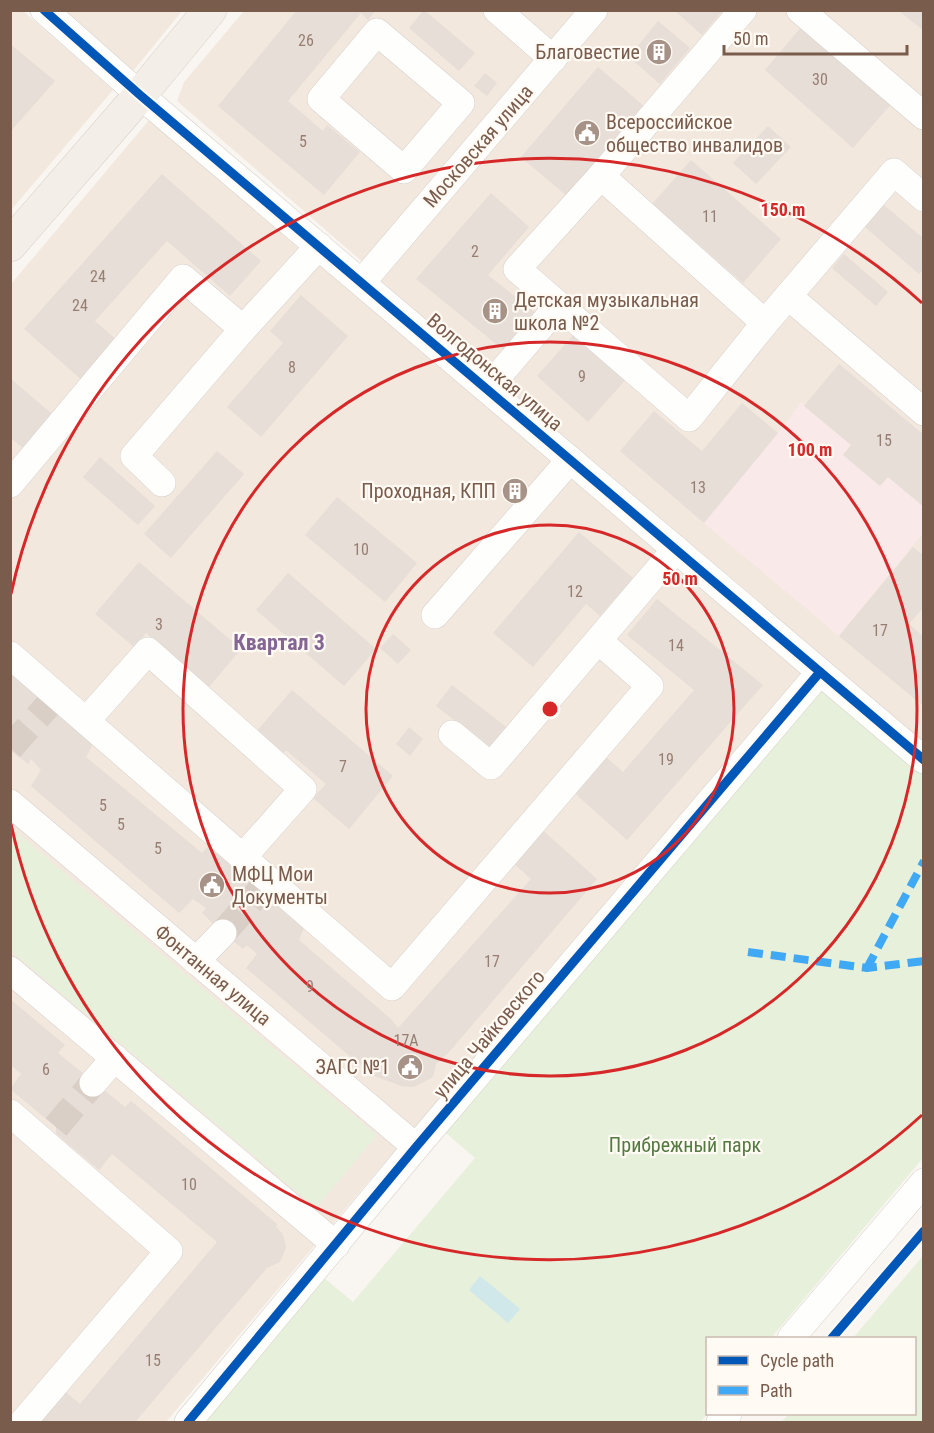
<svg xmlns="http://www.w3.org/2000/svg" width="934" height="1433" font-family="'Roboto Condensed',sans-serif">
<rect width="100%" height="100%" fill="#f9f5f0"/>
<g fill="#f2e8de">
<polygon points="11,11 23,11 113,90 11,210"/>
<polygon points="65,11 182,11 133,71"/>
<polygon points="244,11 585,11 366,265 177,101 184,82"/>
<polygon points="603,11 923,11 923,746 374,278"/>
<polygon points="150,119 806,671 362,1189 166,1422 11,1422 11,284"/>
</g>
<polygon fill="#fae9e9" points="839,364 923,435 923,533 839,636 704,523 778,433 801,402 805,405"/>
<g fill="#e7f0db">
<polygon points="822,687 923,773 923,1158 771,1338 708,1338 708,1414 700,1422 202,1422 324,1278 353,1302 475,1158 446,1133"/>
<polygon points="10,827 377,1135 316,1208 11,951"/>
<polygon points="923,1256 923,1422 781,1422 789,1414 914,1414 914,1338 853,1338"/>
</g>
<polygon fill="#d0e8ea" points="480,1276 520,1309 508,1323 469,1290"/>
<g fill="#e6ded7">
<polygon points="297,10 376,10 368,20 361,13 288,101 323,131 327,125 360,152 324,195 218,106"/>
<polygon points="424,10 475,53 459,71 409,28"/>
<polygon points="674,10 723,10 702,35"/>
<polygon points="898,10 924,10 924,31"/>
<polygon points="658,21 690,48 660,84 629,57"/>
<polygon points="803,25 892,103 853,148 765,70"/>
<polygon points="10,44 55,81 10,132"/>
<polygon points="598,67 645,107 568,197 521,157"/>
<polygon points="485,73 497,83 487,96 474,86"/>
<polygon points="768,126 791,147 756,184 733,163"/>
<polygon points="691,160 781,239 743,283 652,204"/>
<polygon points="162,174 261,261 230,296 167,241 95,321 119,342 84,382 24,329"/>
<polygon points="491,193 529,227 488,275 537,314 506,352 416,279"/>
<polygon points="884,205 924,239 924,269 919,274 865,227"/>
<polygon points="844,254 888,292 876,306 832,268"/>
<polygon points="301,295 348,336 261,437 227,407 283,343 270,331"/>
<polygon points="577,331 628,377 588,422 537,376"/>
<polygon points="839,364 924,435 924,507 888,477 880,486 862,471 843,455 851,445 804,406"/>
<polygon points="10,378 52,414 23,448 10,437"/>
<polygon points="742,403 778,433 704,523 620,451 654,411 702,451"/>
<polygon points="217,451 244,474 171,558 144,534"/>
<polygon points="100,457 155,506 138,525 83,477"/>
<polygon points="511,480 526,493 519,501 504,489"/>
<polygon points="337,497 417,563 385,602 305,535"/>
<polygon points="579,532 633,578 600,616 586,604 533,667 493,633"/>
<polygon points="913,547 924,556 924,607 909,624 924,637 922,705 839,636"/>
<polygon points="139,562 241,649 209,687 146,633 134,647 95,614"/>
<polygon points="288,573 376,649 344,686 256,610"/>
<polygon points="657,599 763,685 627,840 569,788 600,752 623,772 694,690 627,635"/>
<polygon points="393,634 411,650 398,664 380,648"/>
<polygon points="10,672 94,742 86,757 202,853 211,843 306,922 299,940 391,1019 398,1028 531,879 510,860 538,826 597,879 450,1051 436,1064 433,1077 414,1087 401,1086 372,1075 246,968 257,954 247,945 243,949 223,933 202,913 206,908 193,899 179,913 31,786 41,770 31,759 28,764 10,750"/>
<polygon points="452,685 510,730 494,751 436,706"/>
<polygon points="292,690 393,776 349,829 313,798 326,784 286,750 282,755 256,732"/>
<polygon points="409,727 423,739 410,756 396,744"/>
<polygon points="10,999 65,1045 58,1053 125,1107 131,1101 277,1224 276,1227 282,1233 285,1241 286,1248 280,1262 267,1268 135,1422 35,1422 62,1389 80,1404 217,1242 112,1154 99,1170 56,1134 56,1127 10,1089 21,1074 10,1064"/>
</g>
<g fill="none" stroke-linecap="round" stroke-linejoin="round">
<g stroke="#d9cfc7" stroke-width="27" stroke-dasharray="27 14" stroke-linecap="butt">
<polyline points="10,748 51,702"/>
<polyline points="223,933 265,885"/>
<polyline points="56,1127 93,1083"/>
</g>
<g stroke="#d7d1cb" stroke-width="28">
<g id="minor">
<polyline points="44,10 140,95 924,760"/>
<polyline points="497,10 553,59"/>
<polyline points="743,10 601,176 517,269 689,418 765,323 894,172 924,198"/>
<polyline points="800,10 924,116"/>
<polygon points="377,32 461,103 404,170 321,99"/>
<polyline points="601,176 765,323"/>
<polyline points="362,282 594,10"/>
<polyline points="788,296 924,412"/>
<polyline points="487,389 559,305"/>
<polyline points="162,483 134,456 243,329 319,246"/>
<polyline points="10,484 183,278 243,329"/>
<polyline points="435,615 570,460"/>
<polyline points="10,655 392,987 650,686 599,641"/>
<polyline points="86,721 148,651 303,789 243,857"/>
<polyline points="452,734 491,766 676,549"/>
<polyline points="10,803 416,1147"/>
<polyline points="196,961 223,933"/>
<polyline points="10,970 336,1245"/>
<polyline points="93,1083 115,1058"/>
<polyline points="10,1113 169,1251 23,1422"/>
<polyline points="791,1338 924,1182"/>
<polyline points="188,1422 416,1147 820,672"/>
<polyline points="720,1422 728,1414"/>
</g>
</g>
<g stroke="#dad1cc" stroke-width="34">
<polyline id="major" points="10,245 140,95 210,10"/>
</g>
<use href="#minor" stroke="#fefefd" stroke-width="27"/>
<use href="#major" stroke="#f3eee8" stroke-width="33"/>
<g stroke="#3fa9f5" stroke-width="8" stroke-dasharray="15 8" stroke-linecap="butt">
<polyline points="748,952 867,968 924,961"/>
<polyline points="867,968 924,861"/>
</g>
<g stroke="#fffaf3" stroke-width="13">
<g id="cycleway">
<polyline points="44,10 140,95 924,760"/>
<polyline points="832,1338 924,1231"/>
<polyline points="188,1422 416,1147 820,672"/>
</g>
</g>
<use href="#cycleway" stroke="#0057b8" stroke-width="9"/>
</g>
<g fill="none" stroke="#d62828" stroke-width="3">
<circle cx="550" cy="709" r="184"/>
<circle cx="550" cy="709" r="367"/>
<path d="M922 1115A551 551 0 0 1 11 824M11 594A551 551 0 0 1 922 303"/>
</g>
<defs>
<g id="building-disc" transform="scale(1.35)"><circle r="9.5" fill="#a69286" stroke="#fffaf3"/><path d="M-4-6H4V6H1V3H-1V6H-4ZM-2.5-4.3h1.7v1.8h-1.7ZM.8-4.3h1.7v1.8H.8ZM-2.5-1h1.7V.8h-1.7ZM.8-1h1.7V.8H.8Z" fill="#fff"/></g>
<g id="civic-disc" transform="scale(1.35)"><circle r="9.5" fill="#a69286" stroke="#fffaf3"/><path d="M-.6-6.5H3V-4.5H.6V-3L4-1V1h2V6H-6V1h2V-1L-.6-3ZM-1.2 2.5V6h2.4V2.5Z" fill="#fff"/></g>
</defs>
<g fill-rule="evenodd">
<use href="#building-disc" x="659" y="52"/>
<use href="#civic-disc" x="587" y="133"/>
<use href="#building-disc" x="495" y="311"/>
<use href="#building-disc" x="515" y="491"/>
<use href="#civic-disc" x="212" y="885"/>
<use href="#civic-disc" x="410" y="1067"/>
</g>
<g text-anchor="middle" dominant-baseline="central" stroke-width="4.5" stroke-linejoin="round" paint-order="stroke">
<g font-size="16" fill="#977e72">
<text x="306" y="40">26</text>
<text x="820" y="79">30</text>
<text x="303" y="141">5</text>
<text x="710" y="216">11</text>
<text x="475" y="251">2</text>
<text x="98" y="276">24</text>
<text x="80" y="305">24</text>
<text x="292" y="367">8</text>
<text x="582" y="376">9</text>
<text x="884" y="440">15</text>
<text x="698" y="487">13</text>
<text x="361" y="549">10</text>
<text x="575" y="591">12</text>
<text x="159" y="624">3</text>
<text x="880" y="630">17</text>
<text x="676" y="645">14</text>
<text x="666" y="759">19</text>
<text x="343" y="766">7</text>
<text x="103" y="805">5</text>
<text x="121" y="824">5</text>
<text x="158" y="848">5</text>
<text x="492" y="961">17</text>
<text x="310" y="986">9</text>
<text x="406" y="1040">17А</text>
<text x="46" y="1069">6</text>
<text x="189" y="1184">10</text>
<text x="153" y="1360">15</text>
</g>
<g font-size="20" fill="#7a5c4d" stroke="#fffaf3" text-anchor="end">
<text x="640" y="52">Благовестие</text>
<text x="606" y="122" text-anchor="start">Всероссийское<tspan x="606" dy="23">общество инвалидов</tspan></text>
<text x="514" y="300" text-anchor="start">Детская музыкальная<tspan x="514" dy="23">школа №2</tspan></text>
<text x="496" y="491">Проходная, КПП</text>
<text x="232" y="874" text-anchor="start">МФЦ Мои<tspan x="232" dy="23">Документы</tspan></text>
<text x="390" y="1067">ЗАГС №1</text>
</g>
<g font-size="20" fill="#7a5c4d" stroke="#fffaf3">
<text transform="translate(478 146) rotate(-49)">Московская улица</text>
<text transform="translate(495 372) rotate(40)">Волгодонская улица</text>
<text transform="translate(213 975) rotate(40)">Фонтанная улица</text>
<text transform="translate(489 1034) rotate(-50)">улица Чайковского</text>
</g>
<g font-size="20" fill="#537a41" stroke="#fffaf3">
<text x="685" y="1145">Прибрежный парк</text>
</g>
<g font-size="22" font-weight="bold" fill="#846695" stroke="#fffaf3">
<text x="279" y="642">Квартал 3</text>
</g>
</g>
<circle cx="550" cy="709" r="9" fill="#d62828" stroke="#fffaf3" stroke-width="3"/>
<g font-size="18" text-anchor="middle" font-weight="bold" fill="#d62828" stroke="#fffaf3" stroke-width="4.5" stroke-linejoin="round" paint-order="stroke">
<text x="783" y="216">150 m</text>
<text x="810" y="456">100 m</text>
<text x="680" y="585">50 m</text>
</g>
<rect width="934" height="1433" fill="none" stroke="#7a5c4d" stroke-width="24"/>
<rect x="706" y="1337" width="210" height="78" fill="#fffaf3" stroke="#cabbb1" stroke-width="1.5"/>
<rect x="718" y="1356" width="30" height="9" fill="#0057b8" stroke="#cabbb1" stroke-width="1.5"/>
<text x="760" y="1367" font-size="18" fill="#7a5c4d">Cycle path</text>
<rect x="718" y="1386" width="30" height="9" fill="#3fa9f5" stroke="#cabbb1" stroke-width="1.5"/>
<text x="760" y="1397" font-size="18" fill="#7a5c4d">Path</text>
<path d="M724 45v9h183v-9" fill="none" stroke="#7a5c4d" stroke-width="3"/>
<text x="733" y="45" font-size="18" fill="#7a5c4d" stroke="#fffaf3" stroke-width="4.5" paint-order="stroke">50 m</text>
</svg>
